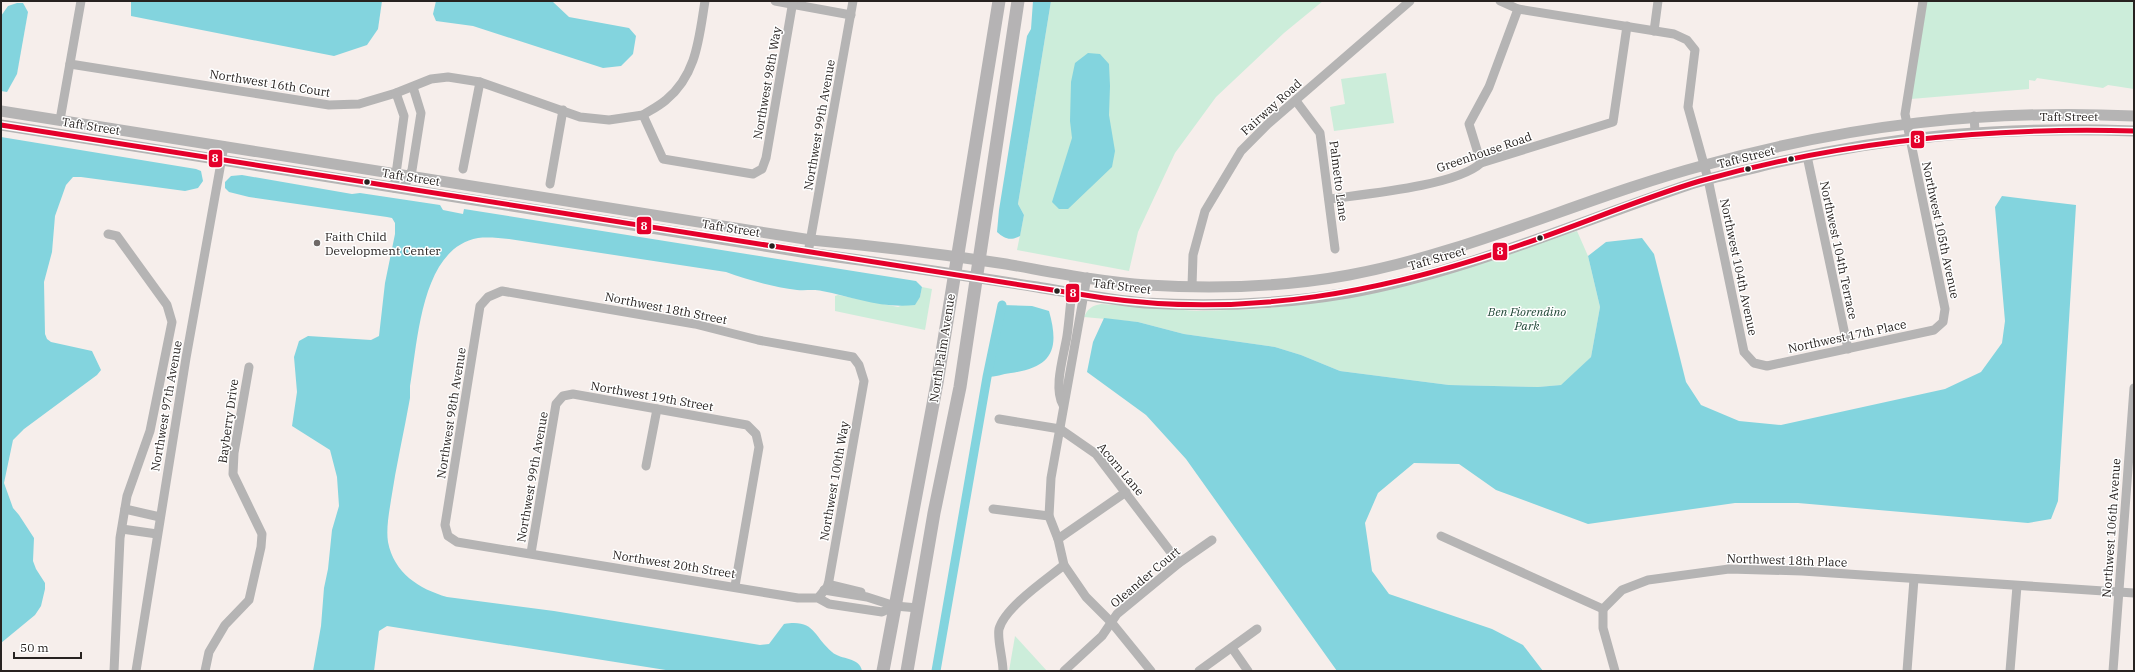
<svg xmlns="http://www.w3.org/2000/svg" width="2135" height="672" font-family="'IBM Plex Serif',serif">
<rect width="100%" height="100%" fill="#f6eeeb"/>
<g fill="#ccedda">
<polygon points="1051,1 1323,1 1284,33 1216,97 1175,153 1138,232 1129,271 1017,250 1024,215 1018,204"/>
<polygon points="1927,1 2134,1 2134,89 2108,85 2103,88 2037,78 2035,81 2029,80 2029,89 1911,99"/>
<polygon points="1386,73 1394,123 1334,131 1330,107 1345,104 1341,79"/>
<path d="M1577 231 1588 256 1600 307 1591 357 1562 385 1538 387 1449 385 1340 371 1301 355 1275 347 1184 334 1138 322 1084 317C1088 308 1092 306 1101 304L1197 311 1261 309 1308 303 1427 276Z"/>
<polygon points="922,287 932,289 925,330 835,311 835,296 838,295 898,307 920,297"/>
<polygon points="1015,636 1047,671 1009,671"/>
</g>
<g fill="#83d4de">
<polygon points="131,1 382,1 378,29 367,45 334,56 131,16"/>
<polygon points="436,1 552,1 569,17 629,28 636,36 633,54 621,66 603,68 473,26 436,21 433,14"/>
<path d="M1033 1H1051L1018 204 1024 215 1020 236C1010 241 1005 239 997 232L999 210 1027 36 1031 29Z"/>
<polygon points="17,3 23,3 28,12 17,74 7,92 1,91 1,16 8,6"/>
<polygon points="1088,53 1100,54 1109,64 1110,86 1109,115 1115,151 1112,167 1068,209 1059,209 1052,202 1072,138 1070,121 1071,82 1075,63"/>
<polygon points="1,137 196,169 201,171 203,181 198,188 185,191 81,177 73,177 66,185 55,216 52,252 44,282 45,334 47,339 51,342 92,351 101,370 97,375 24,429 13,440 4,483 13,508 19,515 34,538 33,561 36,569 45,583 45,589 41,606 35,615 1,643"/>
<path d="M242 175 352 194 360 193 440 205 443 210 463 214 464 209 916 281 922 287 920 297 915 305C882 309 853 297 822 291 814 289 805 291 797 290 773 287 748 280 726 272L509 239C499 238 488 237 478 238 421 248 418 341 410 386V398C404 432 396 466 391 500 389 513 386 529 388 542 394 573 419 589 447 597L554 611 760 645 769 644 784 624C815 619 813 636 832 652 841 660 860 657 862 671H672L387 626 379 631 374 671H313L321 626 324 588 328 569 332 530 339 506 337 477 330 450 292 426 297 392 294 357 299 341 308 336 371 340 379 336 385 283 395 234V223L392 218 387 217 249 197 229 192 225 188V182L231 176Z"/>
<polygon points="2002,196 2076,205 2058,501 2051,519 2028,523 1798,503 1735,503 1588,524 1496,490 1459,464 1414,463 1378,493 1365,523 1372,571 1389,594 1492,629 1523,645 1543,671 1337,671 1186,459 1146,415 1087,372 1093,342 1104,318 1138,322 1184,334 1275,347 1301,355 1340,371 1449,385 1538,387 1561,385 1591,357 1600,307 1588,256 1606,242 1642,238 1654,254 1686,382 1701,405 1739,421 1781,425 1945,389 1981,372 2002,343 2005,321 1995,207"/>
<path d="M1002 305 1032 306 1049 311C1060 350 1052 367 1011 373 1002 374 996 377 987 377Z"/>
</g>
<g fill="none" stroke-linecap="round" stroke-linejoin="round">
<polyline stroke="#83d4de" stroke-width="9" points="936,671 987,377 1002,305"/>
<g stroke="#b5b4b4" stroke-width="9">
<polyline points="775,1 851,15"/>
<polyline points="1500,1 1518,9 1674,34 1687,40 1695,50 1688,107 1708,179 1744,352 1754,363 1767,366 1934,330 1943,322 1945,309 1905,114 1923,1"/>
<polyline points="1654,31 1658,1"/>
<polyline points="70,64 329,105 359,104 396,93 431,79 448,77 480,82 580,117 609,120 643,115 663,159 753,174 762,169 766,158 793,1"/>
<polyline points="1296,101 1320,133 1335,249"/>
<path d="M643 115C651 110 659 106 666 100 697 75 699 37 705 1"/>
<polyline points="1974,116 1975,131"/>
<polyline points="60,120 81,1"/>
<polyline points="1807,156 1848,349"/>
<polyline points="1481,163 1469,124 1489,87 1518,9"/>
<polyline points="463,169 480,82"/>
<polyline points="550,184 563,110"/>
<polyline points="394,188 404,116 396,93"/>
<polyline points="403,189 412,170 421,113 413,87"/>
<path d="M1329 199C1365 194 1456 186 1481 163L1613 122 1627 26"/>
<polyline points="108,234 117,236 167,305 172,322 150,431 127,496 120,538 114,671"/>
<polyline points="808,253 853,1"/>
<polyline points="1087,277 1051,478 1049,516 1058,539 1064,565 1086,597 1112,623 1151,671"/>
<polyline points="1192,286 1193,255 1205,211 1241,151 1269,123 1410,1"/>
<path d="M1063 405C1053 388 1064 355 1067 336 1070 316 1070 296 1075 276"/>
<polyline points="999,419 1060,429 1096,454 1179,563"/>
<polyline points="646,466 657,409"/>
<polyline points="125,509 160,517"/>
<polyline points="993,509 1049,516"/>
<polyline points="122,529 157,534"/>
<polyline points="1441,536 1603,609 1622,590 1648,580 1729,569 1802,571 2134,593"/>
<polyline points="1058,539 1126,492"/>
<polyline points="531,553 556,404 563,396 573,394 747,425 756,434 759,447 735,586"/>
<polyline points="828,584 861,592"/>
<polyline points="824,590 867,597 895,606 918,608"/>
<polyline points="818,598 828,586 864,381 859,365 853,357 758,340 695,324 502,291 488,297 480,306 445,525 448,536 457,542 798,598 818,598 829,604 882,612 895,606"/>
<polyline points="1603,609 1603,628 1615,671"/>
<polyline points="1232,648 1248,671"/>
<polyline points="136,671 186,358 224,146"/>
<polyline points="205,671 209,652 225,625 249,600 261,547 262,534 233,474 234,453 249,367"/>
<path d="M1003 671C1003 658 997 640 999 629 1005 607 1047 579 1064 565"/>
<polyline points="1064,671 1102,636 1117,614 1179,563 1212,540"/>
<polyline points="1199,671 1257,629"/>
<polyline points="1907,671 1914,579"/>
<polyline points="2010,671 2017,586"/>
<polyline points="2113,671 2134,388"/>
</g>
<g stroke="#b5b4b4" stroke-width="11">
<path d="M1 111 811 240C876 246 941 254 1006 264 1052 272 1100 282 1147 285 1213 289 1284 287 1349 275 1472 252 1585 197 1705 165 1850 125 1984 109 2134 116"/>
<path d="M1 125 808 253C885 263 961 275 1037 287 1073 293 1109 300 1145 303 1211 307 1282 304 1348 293 1467 272 1577 222 1691 184 1717 176 1744 171 1770 164 1894 135 2007 126 2134 131"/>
</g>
<g stroke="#b5b3b4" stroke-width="13">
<polyline points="883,671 937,383 999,1"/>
<polyline points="907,671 934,513 960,387 1018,1"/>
</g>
<g stroke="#fff" stroke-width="8">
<path id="bus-1" d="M1 125 1104 298C1248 318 1385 292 1520 245 1580 225 1639 199 1700 181 1842 141 1987 127 2134 131"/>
</g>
<use href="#bus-1" stroke="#e4002b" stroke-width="5"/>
</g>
<g fill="#272220" stroke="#fff" stroke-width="1.5">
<circle cx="1791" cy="159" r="3.5"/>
<circle cx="1748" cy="169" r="3.5"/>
<circle cx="367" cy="182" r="3.5"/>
<circle cx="1540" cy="238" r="3.5"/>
<circle cx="772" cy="246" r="3.5"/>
<circle cx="1057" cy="291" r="3.5"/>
</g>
<circle fill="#6f6967" stroke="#fff" stroke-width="1.5" cx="317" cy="243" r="4"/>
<g text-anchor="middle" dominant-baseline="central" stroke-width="3" stroke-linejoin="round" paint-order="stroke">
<g font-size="12" fill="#272220" stroke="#fff">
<text transform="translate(270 83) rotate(9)">Northwest 16th Court</text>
<text transform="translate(767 83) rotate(-80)">Northwest 98th Way</text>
<text transform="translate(1271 107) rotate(-42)">Fairway Road</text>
<text x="2069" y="116">Taft Street</text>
<text transform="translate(819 125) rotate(-80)">Northwest 99th Avenue</text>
<text transform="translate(91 126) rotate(9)">Taft Street</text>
<text transform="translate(1484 152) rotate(-19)">Greenhouse Road</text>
<text transform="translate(1746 157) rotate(-14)">Taft Street</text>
<text transform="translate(411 177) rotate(9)">Taft Street</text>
<text transform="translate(1339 181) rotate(83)">Palmetto Lane</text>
<text transform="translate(731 228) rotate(9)">Taft Street</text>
<text transform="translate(1941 230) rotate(78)">Northwest 105th Avenue</text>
<text transform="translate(1839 250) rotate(78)">Northwest 104th Terrace</text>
<text transform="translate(1437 258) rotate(-16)">Taft Street</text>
<text transform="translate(1739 267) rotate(78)">Northwest 104th Avenue</text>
<text transform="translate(1122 286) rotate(7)">Taft Street</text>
<text transform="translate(666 308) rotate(11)">Northwest 18th Street</text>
<text transform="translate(1847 336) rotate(-12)">Northwest 17th Place</text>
<text transform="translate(942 348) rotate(-81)">North Palm Avenue</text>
<text transform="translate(652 396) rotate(10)">Northwest 19th Street</text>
<text transform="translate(166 406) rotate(-80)">Northwest 97th Avenue</text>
<text transform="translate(451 413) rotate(-81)">Northwest 98th Avenue</text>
<text transform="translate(228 421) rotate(-82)">Bayberry Drive</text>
<text transform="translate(1121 469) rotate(50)">Acorn Lane</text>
<text transform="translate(532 477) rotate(-80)">Northwest 99th Avenue</text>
<text transform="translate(834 481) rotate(-80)">Northwest 100th Way</text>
<text transform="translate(2111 528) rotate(-86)">Northwest 106th Avenue</text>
<text transform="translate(1787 560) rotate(2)">Northwest 18th Place</text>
<text transform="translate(674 564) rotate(9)">Northwest 20th Street</text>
<text transform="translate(1145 577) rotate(-40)">Oleander Court</text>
</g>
<g font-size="12" fill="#272220" stroke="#fff" text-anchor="start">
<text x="325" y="236">Faith Child<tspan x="325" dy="14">Development Center</tspan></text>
</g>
<g font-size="12" font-style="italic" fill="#1d4534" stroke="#fff">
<text x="1527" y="311">Ben Fiorendino<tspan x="1527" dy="14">Park</tspan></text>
</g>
</g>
<g stroke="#fff" stroke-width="1.5">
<rect x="1910" y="130" width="15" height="19" rx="4" fill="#e4002b"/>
<rect x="208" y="149" width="15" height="19" rx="4" fill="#e4002b"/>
<rect x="636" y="216" width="16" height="19" rx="4" fill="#e4002b"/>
<rect x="1492" y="242" width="16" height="19" rx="4" fill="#e4002b"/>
<rect x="1065" y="283" width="15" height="20" rx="4" fill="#e4002b"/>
</g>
<g font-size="11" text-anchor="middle" font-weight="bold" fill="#fff">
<text x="1917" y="143">8</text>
<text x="215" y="162">8</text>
<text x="644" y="230">8</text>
<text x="1500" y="255">8</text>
<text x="1073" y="297">8</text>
</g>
<rect width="2135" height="672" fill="none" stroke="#272220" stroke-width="4"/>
<path d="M14 652v6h67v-6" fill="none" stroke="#272220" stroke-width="2"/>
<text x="20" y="652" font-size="12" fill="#272220" stroke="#ffffff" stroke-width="3" paint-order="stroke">50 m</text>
</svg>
